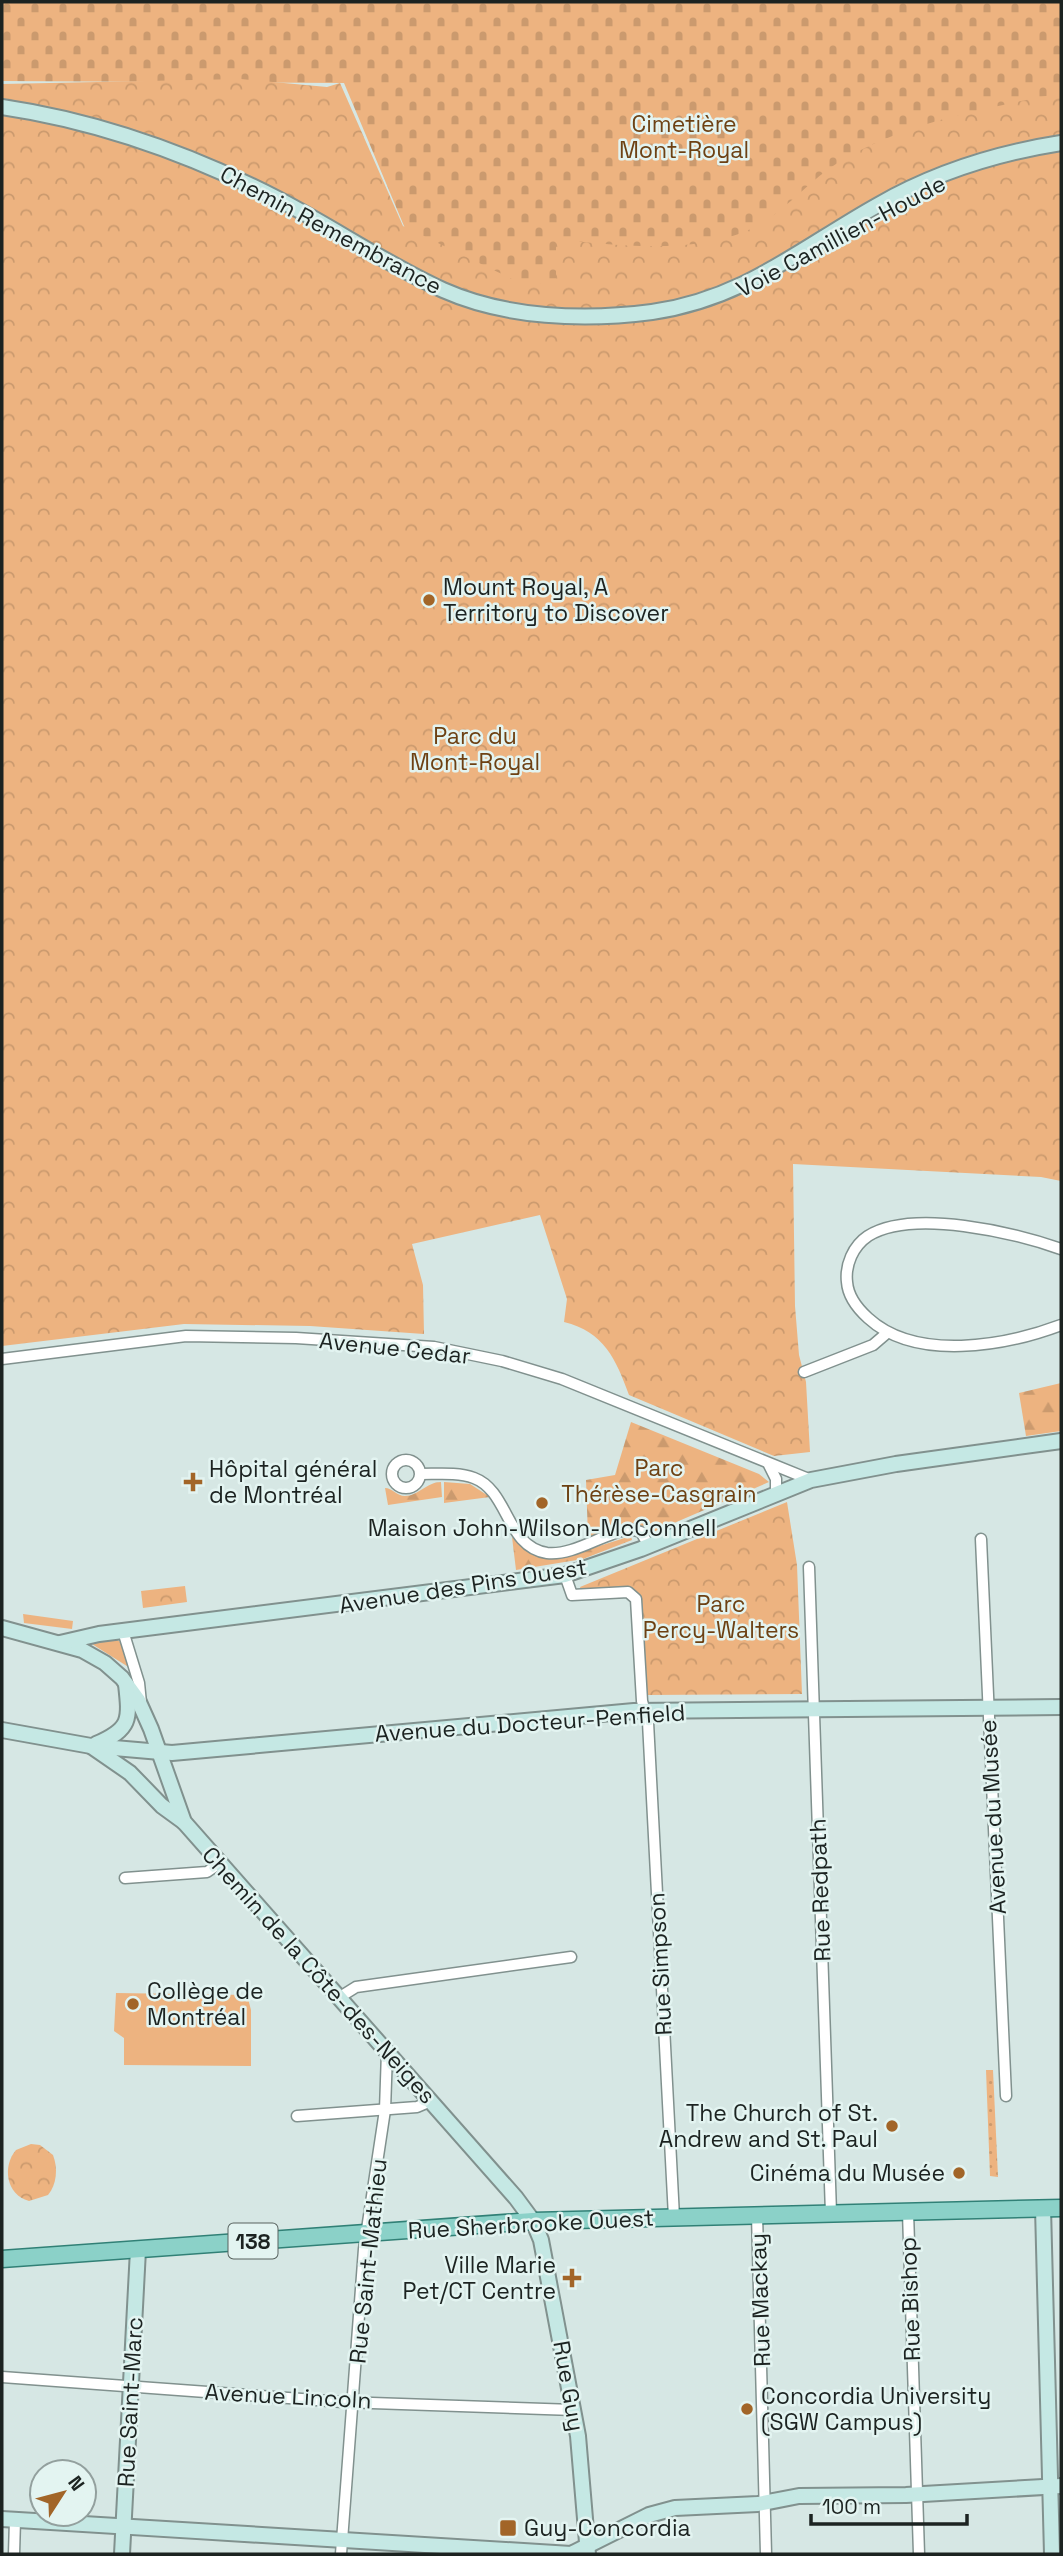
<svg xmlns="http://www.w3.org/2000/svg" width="1063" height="2556" font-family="'Space Grotesk',sans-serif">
<defs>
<pattern id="forest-firs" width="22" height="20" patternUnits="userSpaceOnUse" patternTransform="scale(1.75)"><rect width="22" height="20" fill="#edb380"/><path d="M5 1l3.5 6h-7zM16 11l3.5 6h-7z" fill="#cb9a6e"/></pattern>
<pattern id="cemetery-stones" width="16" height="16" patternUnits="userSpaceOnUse" patternTransform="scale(1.75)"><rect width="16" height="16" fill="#edb380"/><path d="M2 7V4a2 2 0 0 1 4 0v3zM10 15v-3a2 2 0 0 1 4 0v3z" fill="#cb9a6e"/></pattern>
<pattern id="park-crowns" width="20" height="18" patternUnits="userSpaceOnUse" patternTransform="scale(1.75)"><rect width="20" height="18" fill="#edb380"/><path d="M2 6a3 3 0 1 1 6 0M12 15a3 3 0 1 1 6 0" fill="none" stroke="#cb9a6e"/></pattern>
<pattern id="garden-dots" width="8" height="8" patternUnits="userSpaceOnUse" patternTransform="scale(1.75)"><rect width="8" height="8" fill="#edb380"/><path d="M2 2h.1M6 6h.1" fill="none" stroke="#cb9a6e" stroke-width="1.8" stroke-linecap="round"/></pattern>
</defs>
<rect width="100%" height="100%" fill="#d6e7e4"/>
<g fill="#edb380">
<polygon points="23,1614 73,1621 72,1629 24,1623"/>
<polygon points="114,1638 122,1643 130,1668 92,1644 92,1641"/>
<polygon points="116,1993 247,1995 251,2010 251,2066 124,2065 124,2038 114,2031"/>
</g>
<g fill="url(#forest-firs)">
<polygon points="1061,1383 1061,1431 1026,1436 1019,1393"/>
<path d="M631 1422 759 1474 769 1482 651 1533C636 1515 606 1531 588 1537L586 1480 615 1475Z"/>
<path d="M441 1482 442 1497 388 1505 385 1488C392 1488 397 1496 405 1496 418 1496 427 1482 441 1482Z"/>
<polygon points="444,1482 470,1484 490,1497 444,1503"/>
<path d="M631 1536 632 1540 583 1559 516 1570 512 1537C525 1552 537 1560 558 1559Z"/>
</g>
<polygon fill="url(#cemetery-stones)" points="2,2 1061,2 1061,120 632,293 470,280 417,257 344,83 2,81"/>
<g fill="url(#park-crowns)">
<path d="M241 79 327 87 340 83 403 226 514 280 556 285V239C617 246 699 255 755 227 786 211 809 180 839 162 905 122 987 108 1061 93V1181L1041 1177 793 1164 795 1306 799 1355 806 1382 810 1452 774 1456 629 1395C616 1359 604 1332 564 1322L567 1299 540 1215 412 1244 423 1285 424 1334 310 1326 184 1324 2 1346V84Z"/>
<polygon points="787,1502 797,1565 802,1694 647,1695 640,1594 629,1587 581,1590 580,1587"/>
<polygon points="185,1586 187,1602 143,1608 141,1591"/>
<path d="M31 2144 40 2145 53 2155C58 2168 57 2184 48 2195L29 2201C6 2195 2 2166 16 2150Z"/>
</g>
<polygon fill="url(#garden-dots)" points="986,2070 993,2070 998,2177 990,2176"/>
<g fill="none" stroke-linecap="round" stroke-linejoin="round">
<g stroke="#81918e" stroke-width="13">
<g id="street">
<path d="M1061 1249C1015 1233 913 1208 868 1236 853 1246 845 1265 847 1282 848 1297 857 1308 868 1318 916 1362 1005 1346 1061 1325"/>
<polyline points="2,1359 186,1336 296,1338 434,1347 502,1361 562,1379 811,1480"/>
<polyline points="804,1372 873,1345 887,1333"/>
<circle cx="406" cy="1474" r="14"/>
<polyline points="769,1465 776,1479 776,1494"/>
<path d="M421 1474C438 1474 458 1472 474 1478 509 1491 506 1547 547 1553 574 1556 603 1533 630 1529L641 1532 649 1546"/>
<polyline points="981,1539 1006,2096"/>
<polyline points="809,1567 831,2213"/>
<polyline points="565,1575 572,1595 628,1592 636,1599 642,1701 648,1722 674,2217"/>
<polyline points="123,1631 139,1683 141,1703"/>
<polyline points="125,1878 207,1872 220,1863"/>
<polyline points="340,1997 356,1987 571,1957"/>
<polyline points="297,2116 417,2107 431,2101"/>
<polyline points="908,2212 919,2554"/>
<polyline points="757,2215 766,2554"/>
<polyline points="2,2377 343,2402 574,2410"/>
<polyline points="14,2554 15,2520"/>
<polyline points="341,2554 364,2249 385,2110 387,2052"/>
</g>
</g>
<g stroke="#81918e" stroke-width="18">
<g id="secondary">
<path d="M2 107C97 121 192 155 278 199 334 228 386 264 443 290 506 318 584 321 652 312 744 299 801 248 878 205 934 173 997 153 1061 143"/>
<polyline points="2,1628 82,1650 105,1663 122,1678 138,1700 151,1729 184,1822 516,2198 533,2221 541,2240 578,2436 588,2554"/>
<polyline points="60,1643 99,1634 565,1575 641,1549 811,1480 896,1464 1061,1441"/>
<polyline points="2,1730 91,1746 172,1753 634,1711 1061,1707"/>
<path d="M96 1744C131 1729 130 1720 126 1684"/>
<polyline points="91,1746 130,1773 162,1806 184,1822"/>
<polyline points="1043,2208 1052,2554"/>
<polyline points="2,2519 571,2554 649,2515 675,2508 758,2504 799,2496 906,2495 1061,2486"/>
<polyline points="122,2554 138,2250"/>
</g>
</g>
<g stroke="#318076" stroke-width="19">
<polyline id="primary" points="2,2259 533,2221 1061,2208"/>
</g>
<use href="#street" stroke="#fff" stroke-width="10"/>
<use href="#secondary" stroke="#c5e8e4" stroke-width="14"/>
<use href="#primary" stroke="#8bd1c8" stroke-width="16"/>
</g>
<g fill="#a26528" stroke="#e3f4f1" stroke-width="2.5">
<circle cx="429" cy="600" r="7"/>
<path d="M189.5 1471.5h7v7h7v7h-7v7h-7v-7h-7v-7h7z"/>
<circle cx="542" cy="1503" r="7"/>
<circle cx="133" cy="2004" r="7"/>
<circle cx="892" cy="2126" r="7"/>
<circle cx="959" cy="2173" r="7"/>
<path d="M568.5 2267.5h7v7h7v7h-7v7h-7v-7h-7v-7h7z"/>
<circle cx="747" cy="2409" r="7"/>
<rect x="499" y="2519" width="18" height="18" rx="3.5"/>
</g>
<g text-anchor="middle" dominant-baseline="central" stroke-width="5" stroke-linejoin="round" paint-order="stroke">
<rect fill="#e3f4f1" stroke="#58625f" stroke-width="2" x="228.5" y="2223.5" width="49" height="35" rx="5"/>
<g font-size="21" font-weight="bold" fill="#1c2321">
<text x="253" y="2241">138</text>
</g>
<g font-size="23" fill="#6d4113" stroke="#e3f4f1">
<text x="684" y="124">Cimetière<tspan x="684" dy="26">Mont-Royal</tspan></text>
<text x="475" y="736">Parc du<tspan x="475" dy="26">Mont-Royal</tspan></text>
<text x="659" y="1468">Parc<tspan x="659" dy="26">Thérèse-Casgrain</tspan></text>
<text x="721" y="1604">Parc<tspan x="721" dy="26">Percy-Walters</tspan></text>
</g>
<g font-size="23" fill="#1c2321" stroke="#e3f4f1">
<text transform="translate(331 230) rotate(28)">Chemin Remembrance</text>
<text transform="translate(841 236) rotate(-28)">Voie Camillien-Houde</text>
<text transform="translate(395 1348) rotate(6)">Avenue Cedar</text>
<text transform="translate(463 1586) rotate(-9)">Avenue des Pins Ouest</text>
<text transform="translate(530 1723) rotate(-4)">Avenue du Docteur-Penfield</text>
<text transform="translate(993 1817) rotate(-93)">Avenue du Musée</text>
<text transform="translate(820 1890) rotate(-92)">Rue Redpath</text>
<text transform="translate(660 1964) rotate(-93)">Rue Simpson</text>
<text transform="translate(319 1975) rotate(48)">Chemin de la Côte-des-Neiges</text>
<text transform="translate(531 2224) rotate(-3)">Rue Sherbrooke Ouest</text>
<text transform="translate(368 2261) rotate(-84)">Rue Saint-Mathieu</text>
<text transform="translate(910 2299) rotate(-92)">Rue Bishop</text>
<text transform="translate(760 2300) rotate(-92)">Rue Mackay</text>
<text transform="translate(569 2386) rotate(80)">Rue Guy</text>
<text transform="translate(288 2396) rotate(3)">Avenue Lincoln</text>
<text transform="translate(130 2402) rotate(-87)">Rue Saint-Marc</text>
</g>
<g font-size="23" fill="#1c2321" stroke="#e3f4f1" text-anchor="start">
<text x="443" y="587">Mount Royal, A<tspan x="443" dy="26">Territory to Discover</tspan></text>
<text x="209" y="1469">Hôpital général<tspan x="209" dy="26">de Montréal</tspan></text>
<text x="542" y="1528" text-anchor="middle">Maison John-Wilson-McConnell</text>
<text x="147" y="1991">Collège de<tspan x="147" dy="26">Montréal</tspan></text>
<text x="878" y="2113" text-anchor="end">The Church of St.<tspan x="878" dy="26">Andrew and St. Paul</tspan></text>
<text x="945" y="2173" text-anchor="end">Cinéma du Musée</text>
<text x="556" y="2265" text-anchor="end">Ville Marie<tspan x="556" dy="26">Pet/CT Centre</tspan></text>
<text x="761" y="2396">Concordia University<tspan x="761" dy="26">(SGW Campus)</tspan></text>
<text x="524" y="2528">Guy-Concordia</text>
</g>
</g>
<rect width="1063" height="2556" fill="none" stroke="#1c2321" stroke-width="7"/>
<g transform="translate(63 2493) rotate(54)"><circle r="33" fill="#e3f4f1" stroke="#93a09e" stroke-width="2"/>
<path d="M0-5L12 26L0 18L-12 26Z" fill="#a26528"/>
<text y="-10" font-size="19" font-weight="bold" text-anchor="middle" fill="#1c2321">N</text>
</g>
<path d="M811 2514v10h156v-10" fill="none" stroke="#1c2321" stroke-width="3.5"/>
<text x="822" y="2514" font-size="21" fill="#1c2321" stroke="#e3f4f1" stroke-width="5" paint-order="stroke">100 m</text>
</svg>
